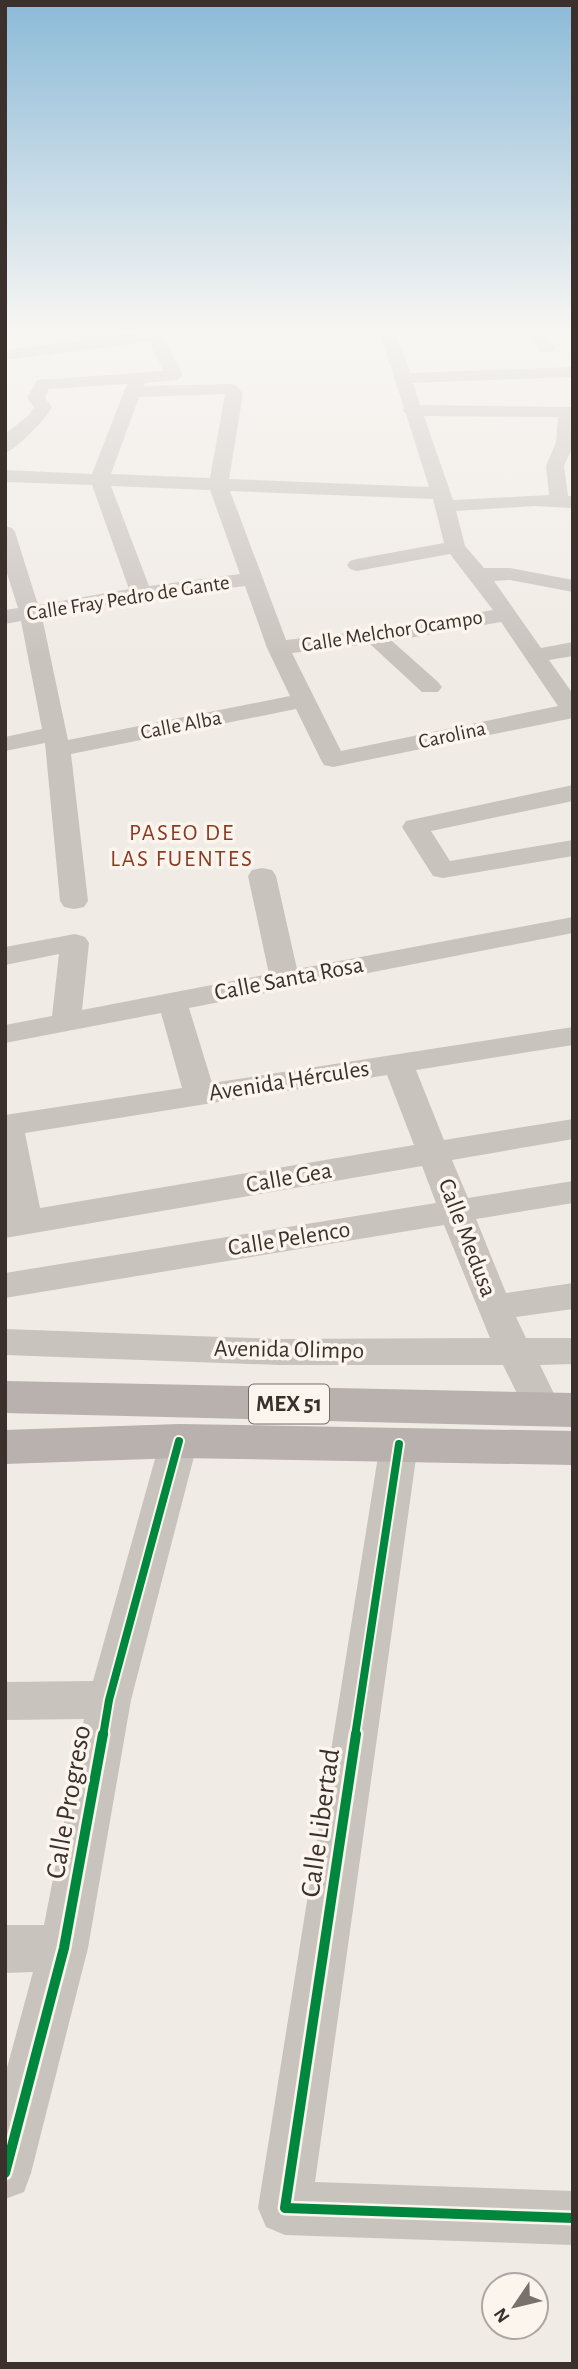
<svg xmlns="http://www.w3.org/2000/svg" width="578" height="2369" font-family="'Alegreya Sans',sans-serif">
<rect width="100%" height="100%" fill="#f0ebe5"/>
<g fill="none" stroke-linecap="round" stroke-linejoin="round">
<g fill="#c9c3be" fill-rule="evenodd">
<path d="M145 327H161L162 336 183 374 177 380 145 383 144 386 230 384 236 385 243 394 229 479 429 487 406 414 402 410 404 408 378 327H394L410 373 573 367V377L413 383 420 405 573 407V446L564 466 568 496H573V508L534 506 456 511 465 546 484 568H510L573 580V592L510 580 494 581 541 648 573 642V656L549 660 573 694V718L333 767 324 765 321 760 296 709 71 754 88 901 84 907 74 909 64 907 60 901 45 743 5 751V737L42 729 21 621 5 624V610L18 608 5 567V526L12 528 15 532 38 605 129 589 92 485 5 482V470L92 474 127 384 49 389 45 398 52 407C47 418 16 450 5 453V434L29 415 34 407 27 398 37 380 164 371 149 342 5 360V350L145 332ZM225 394 210 478 111 474 139 397ZM424 416 558 417 556 442 546 466 549 495 453 500ZM111 486 210 490 240 574 149 586ZM230 491 433 499 444 543 357 559 350 561 347 565 350 569 357 571 450 554 493 610 375 630 286 640ZM245 586 267 648 290 696 68 740 42 617 141 599ZM501 622 558 706 341 751 292 653 370 644 422 692H438L442 687 438 682 392 641Z"/>
<polygon points="527,327 543,327 555,348 553,352 541,352"/>
<polygon points="573,785 573,801 431,831 450,861 573,840 573,856 443,878 433,876 402,827 406,821 415,819"/>
<path d="M262 868 272 870 276 876 297 969 573 917V933L189 1008 212 1083 573 1027V1045L416 1070 444 1140 573 1119V1139L452 1160 468 1198 573 1181V1203L476 1219 506 1293 573 1283V1309L516 1317 526 1338H573V1364L540 1365 562 1410 556 1420 543 1424 530 1420 503 1365H280L5 1355V1329L280 1339 490 1338 444 1225 5 1298V1273L436 1203 422 1166 5 1238V1115L182 1088 161 1013 5 1043V1025L52 1016 59 954 5 965V947L75 934 85 937 89 943 82 1010 269 974 248 876 252 870ZM387 1075 414 1145 40 1208 25 1133Z"/>
<polygon points="179,1426 193,1431 198,1441 131,1700 88,1948 31,2173 24,2192 5,2199 5,2075 33,1972 5,1973 5,1925 44,1925 84,1719 5,1720 5,1682 93,1681 160,1441 165,1431"/>
<polygon points="399,1429 413,1433 418,1444 315,2182 573,2191 573,2245 285,2235 266,2227 258,2208 380,1444 385,1433"/>
</g>
<g fill="#b8b1ad" fill-rule="evenodd">
<polygon points="5,1381 573,1393 573,1427 5,1413"/>
<polygon points="179,1424 573,1431 573,1465 179,1458 5,1464 5,1430"/>
</g>
<g stroke="#fbf5ee" stroke-width="12">
<g id="cycleway-far1">
<polyline points="103,1736 109,1700 179,1441"/>
<polyline points="355,1736 399,1444"/>
</g>
</g>
<g stroke="#fbf5ee" stroke-width="15">
<g id="cycleway">
<polyline points="356,1734 285,2208 573,2218"/>
<polyline points="5,2173 64,1948 103,1734"/>
</g>
</g>
<use href="#cycleway-far1" stroke="#00873e" stroke-width="8"/>
<use href="#cycleway" stroke="#00873e" stroke-width="10"/>
</g>
<linearGradient id="sky" x2="0" y2="1"><stop stop-color="#8bbad8"/><stop offset="0.5" stop-color="#f8f6f3"/><stop offset="1" stop-color="#f8f6f3" stop-opacity="0"/></linearGradient>
<rect width="578" height="659" fill="url(#sky)"/>
<g text-anchor="middle" dominant-baseline="central" stroke-width="7" stroke-linejoin="round" paint-order="stroke">
<g font-size="21" fill="#3b302b" stroke="#fbf5ee">
<text transform="translate(128 598) rotate(-9)">Calle Fray Pedro de Gante</text>
<text transform="translate(392 631) rotate(-9)">Calle Melchor Ocampo</text>
<text transform="translate(181 725) rotate(-11)">Calle Alba</text>
<text transform="translate(452 735) rotate(-12)">Carolina</text>
</g>
<g font-size="23" letter-spacing="2" fill="#8c3b22" stroke="#fbf5ee">
<text x="182" y="833">PASEO DE<tspan x="182" dy="26">LAS FUENTES</tspan></text>
</g>
<rect fill="#fbf5ee" stroke="#756b66" stroke-width="2" x="249" y="1384.5" width="80" height="39" rx="5"/>
<g font-size="23" font-weight="bold" fill="#3b302b">
<text x="289" y="1404">MEX 51</text>
</g>
<g font-size="24" fill="#3b302b" stroke="#fbf5ee">
<text transform="translate(289 979) rotate(-11)">Calle Santa Rosa</text>
<text transform="translate(289 1081) rotate(-9)">Avenida Hércules</text>
<text transform="translate(289 1178) rotate(-10)">Calle Gea</text>
<text transform="translate(467 1238) rotate(69)">Calle Medusa</text>
<text transform="translate(289 1239) rotate(-9)">Calle Pelenco</text>
<text transform="translate(289 1350) rotate(1)">Avenida Olimpo</text>
</g>
<g font-size="28" fill="#3b302b" stroke="#fbf5ee">
<text transform="translate(69 1802) rotate(-80)">Calle Progreso</text>
<text transform="translate(321 1823) rotate(-82)">Calle Libertad</text>
</g>
</g>
<rect width="578" height="2369" fill="none" stroke="#3b302b" stroke-width="14"/>
<g transform="translate(515 2306) rotate(235)"><circle r="33" fill="#fbf5ee" stroke="#aea6a0" stroke-width="2"/>
<path d="M0-5L12 26L0 18L-12 26Z" fill="#7a716c"/>
<text y="-10" font-size="19" font-weight="bold" text-anchor="middle" fill="#3b302b">N</text>
</g>
</svg>
